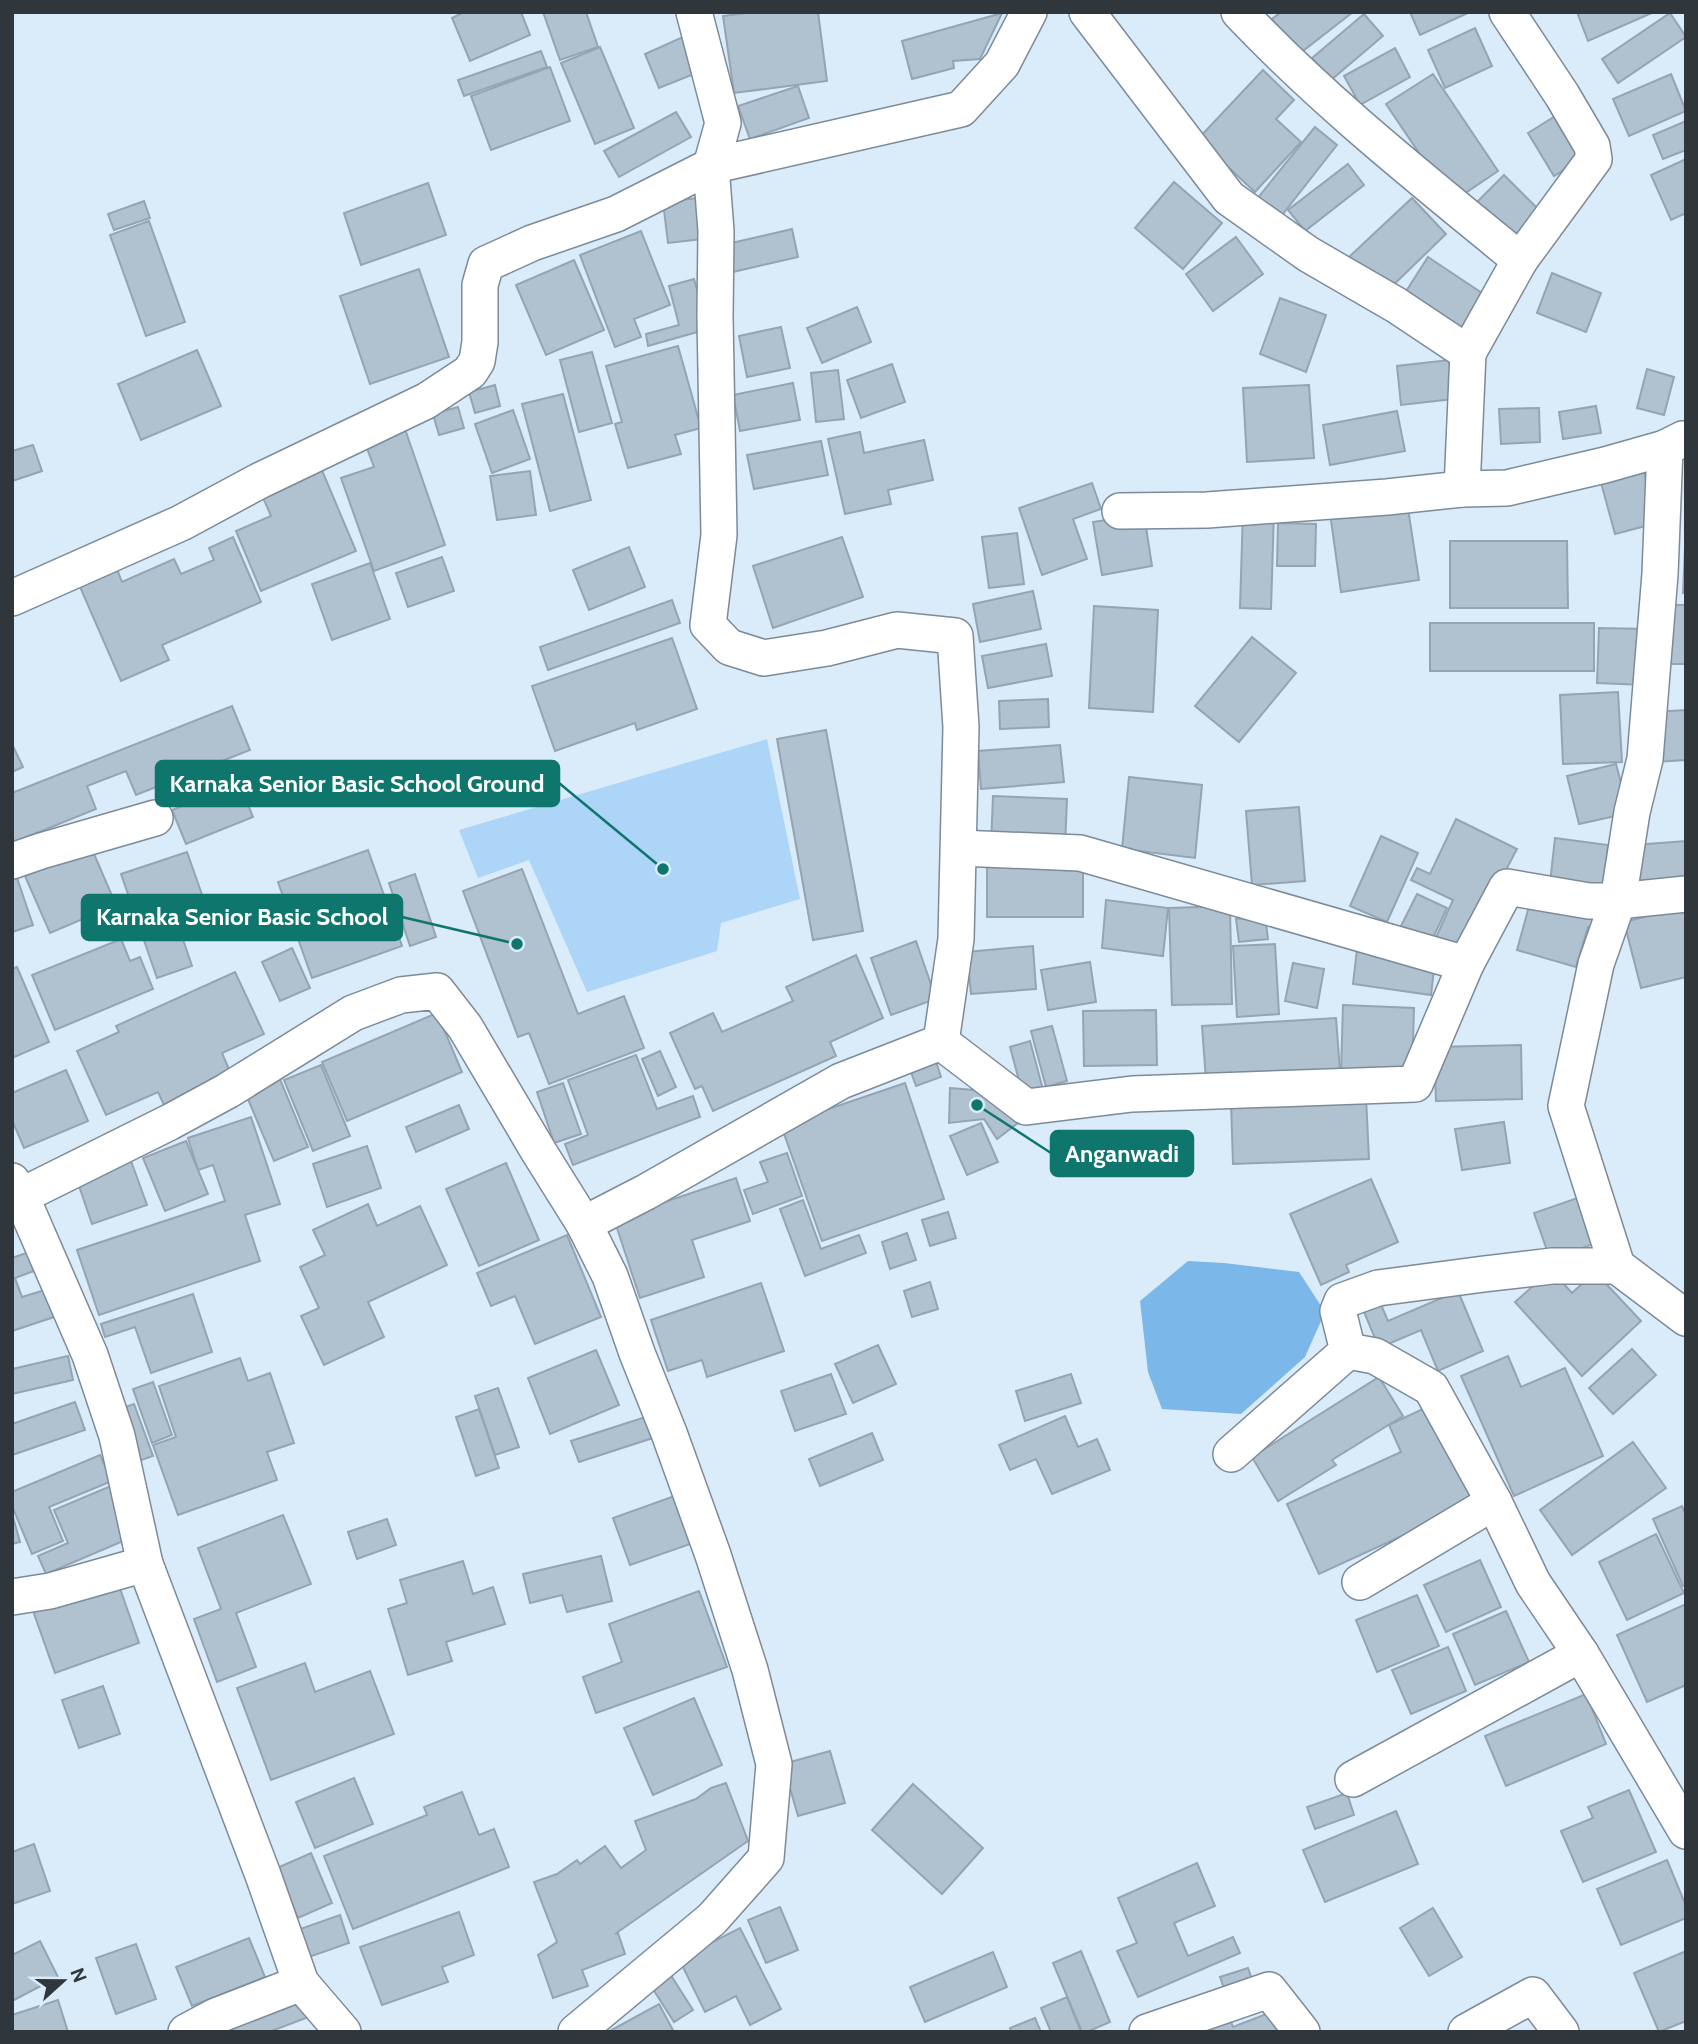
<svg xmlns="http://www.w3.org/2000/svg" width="1698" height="2044" font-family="Cabin,sans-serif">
<rect width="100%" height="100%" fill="#daebfa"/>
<polygon fill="#acd5f8" points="767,739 800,899 721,923 717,951 587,992 529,860 478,878 459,830"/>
<polygon fill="#7bb7e8" points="1188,1261 1224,1263 1299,1272 1325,1312 1305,1357 1241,1414 1162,1409 1148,1372 1140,1301"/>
<g fill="#b0c1cf" stroke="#94a4b2" stroke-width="2">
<polygon points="464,12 521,12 530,35 470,61 452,18"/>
<polygon points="543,12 586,12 598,47 560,60"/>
<polygon points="754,12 818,12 827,81 734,93 723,16"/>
<polygon points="1281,12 1353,12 1299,54 1272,19"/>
<polygon points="1410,12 1470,12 1420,35"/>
<polygon points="1577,12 1654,12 1588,41"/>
<polygon points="1002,13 980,59 953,61 954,68 912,79 902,41"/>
<polygon points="1670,13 1686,37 1618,83 1602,59"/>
<polygon points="1364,14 1383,36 1331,80 1312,58"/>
<polygon points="1475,28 1492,66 1445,88 1428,50"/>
<polygon points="685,36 699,72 659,88 645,54"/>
<polygon points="600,47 634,128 595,144 561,63"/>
<polygon points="1395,48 1410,77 1360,105 1344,76"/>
<polygon points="541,51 547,67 464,96 458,80"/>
<polygon points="550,67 570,121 491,150 471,96"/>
<polygon points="1263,70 1294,100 1276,119 1301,142 1255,192 1198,139"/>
<polygon points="1433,74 1498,171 1452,202 1386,104"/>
<polygon points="1671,74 1686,111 1629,136 1613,99"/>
<polygon points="798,86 809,118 750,139 738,106"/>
<polygon points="676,112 691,137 619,177 604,151"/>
<polygon points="1562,112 1588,155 1554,176 1528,133"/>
<polygon points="1686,121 1686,150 1663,159 1653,135"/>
<polygon points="1315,127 1337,145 1275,224 1252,205"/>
<polygon points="1686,159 1686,213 1671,220 1651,175"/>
<polygon points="1348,164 1364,185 1305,231 1288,210"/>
<polygon points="1504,175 1546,217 1513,251 1471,208"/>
<polygon points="1174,182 1222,223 1183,269 1135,228"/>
<polygon points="428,183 446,235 361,265 344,213"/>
<polygon points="698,198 702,239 668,243 663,202"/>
<polygon points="1412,198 1446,234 1384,294 1349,257"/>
<polygon points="144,201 150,218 114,230 108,214"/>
<polygon points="149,221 185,322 146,336 110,235"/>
<polygon points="792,229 798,257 733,272 727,244"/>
<polygon points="641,231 670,305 634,319 641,337 615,347 580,255"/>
<polygon points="1236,237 1263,274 1213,311 1186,274"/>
<polygon points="1428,257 1494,301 1471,336 1405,293"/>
<polygon points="574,260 604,330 546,355 516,285"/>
<polygon points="419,269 449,357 370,384 340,296"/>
<polygon points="1552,273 1601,293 1586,332 1537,313"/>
<polygon points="694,279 708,329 648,346 646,334 679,325 669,286"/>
<polygon points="1280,298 1326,315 1306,372 1260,354"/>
<polygon points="857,307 871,342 822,363 807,328"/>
<polygon points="781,327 790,368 747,377 739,336"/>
<polygon points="678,346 701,428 675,435 681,454 628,468 615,424 622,422 606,366"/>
<polygon points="197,350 221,406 141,440 118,384"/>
<polygon points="592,352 612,423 579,432 560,360"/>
<polygon points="1449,360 1453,399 1401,405 1397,366"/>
<polygon points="892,364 905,402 861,418 847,380"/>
<polygon points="1647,369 1674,377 1664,415 1637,408"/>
<polygon points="838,370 844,419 816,422 811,373"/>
<polygon points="793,383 800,420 740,431 733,395"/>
<polygon points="495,385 500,406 475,413 469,392"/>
<polygon points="1309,385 1314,458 1247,462 1243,388"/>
<polygon points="563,394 591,500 550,511 522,404"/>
<polygon points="1596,406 1601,433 1563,439 1559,412"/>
<polygon points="458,407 464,428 439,435 433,414"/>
<polygon points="1539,408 1540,442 1501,444 1499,409"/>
<polygon points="513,410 530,459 492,473 475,424"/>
<polygon points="1397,411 1405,451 1330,465 1323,425"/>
<polygon points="405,429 445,545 374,571 341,478 374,467 365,443"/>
<polygon points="860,432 864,453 924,440 933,480 888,490 891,504 845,514 828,439"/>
<polygon points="821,441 828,475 754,489 747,455"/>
<polygon points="33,445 42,471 12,481 12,451"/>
<polygon points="321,468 356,551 261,591 236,531 271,516 261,493"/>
<polygon points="1643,468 1657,523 1615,534 1600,479"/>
<polygon points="530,471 536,515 497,520 490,476"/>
<polygon points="1092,483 1101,509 1073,519 1087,559 1042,575 1019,508"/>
<polygon points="1407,502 1419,580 1341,592 1330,513"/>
<polygon points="1243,510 1274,511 1271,609 1240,608"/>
<polygon points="1144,514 1152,566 1102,575 1093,522"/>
<polygon points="1278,523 1316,524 1315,566 1277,566"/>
<polygon points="1017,533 1024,584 989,588 982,537"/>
<polygon points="233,537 261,602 162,645 169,660 121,681 77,580 115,564 122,582 174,559 181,574 214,560 209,548"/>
<polygon points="842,537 863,597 773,628 753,566"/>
<polygon points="1450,541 1567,541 1568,608 1450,608"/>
<polygon points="629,547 645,587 589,610 573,570"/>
<polygon points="1685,548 1686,548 1686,593 1683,593"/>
<polygon points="442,557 454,591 408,607 396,573"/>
<polygon points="370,563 390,619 332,640 312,584"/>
<polygon points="1033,591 1041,629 980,642 973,604"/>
<polygon points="672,600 680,623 548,670 540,647"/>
<rect x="1668" y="605" width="18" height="59"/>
<polygon points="1094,606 1158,610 1153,712 1089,708"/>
<rect x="1430" y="623" width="164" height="48"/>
<polygon points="1599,628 1647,629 1645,685 1597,683"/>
<polygon points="1252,637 1296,673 1239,742 1195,706"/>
<polygon points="672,638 697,709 637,730 635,723 555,751 532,686"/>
<polygon points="1046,644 1052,676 988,688 982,656"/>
<polygon points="1618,692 1622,762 1563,764 1560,695"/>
<polygon points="1048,699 1049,727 1000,729 999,701"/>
<polygon points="232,706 250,750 136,795 126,771 87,786 96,809 12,843 12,793"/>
<polygon points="1686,710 1686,760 1655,762 1652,712"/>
<polygon points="826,730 863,931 813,940 777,739"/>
<polygon points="12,744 23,767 12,772"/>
<polygon points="1060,745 1064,782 981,789 978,751"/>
<polygon points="1616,764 1629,813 1579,824 1567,776"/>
<polygon points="1129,777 1202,785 1195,858 1122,849"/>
<polygon points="239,783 253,817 186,844 172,810"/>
<polygon points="993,796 1067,799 1065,848 991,844"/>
<polygon points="1299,807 1305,881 1252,885 1246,811"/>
<polygon points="1456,819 1517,849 1460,958 1433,944 1453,900 1411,880 1417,868 1430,874"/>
<polygon points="1381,836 1418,853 1387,922 1350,906"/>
<polygon points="1555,838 1608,845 1603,890 1550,883"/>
<polygon points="1686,841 1686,889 1637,893 1634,845"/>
<polygon points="91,847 116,905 50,933 25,876"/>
<polygon points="368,850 402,946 312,978 278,882"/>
<polygon points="187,852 205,903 174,913 192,966 157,978 121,874"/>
<polygon points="987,860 1083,861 1083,917 987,917"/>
<polygon points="522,869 578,1014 624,996 644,1048 549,1084 529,1033 518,1037 463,891"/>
<polygon points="15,872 33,925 12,932 12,873"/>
<polygon points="415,874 436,937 410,946 389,883"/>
<polygon points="1417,894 1447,908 1431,942 1400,928"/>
<polygon points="1531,899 1594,918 1591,928 1588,927 1576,967 1517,950"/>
<polygon points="1106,900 1168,908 1163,956 1102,948"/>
<polygon points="1230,906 1232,1004 1172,1005 1169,908"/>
<polygon points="1685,907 1686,977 1641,988 1624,922"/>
<polygon points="1265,916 1268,939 1239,942 1236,919"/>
<polygon points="121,939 130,961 140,957 153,989 55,1030 32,975"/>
<polygon points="916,941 936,999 891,1015 871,958"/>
<polygon points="1275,944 1279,1014 1237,1017 1233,946"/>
<polygon points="1033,946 1036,989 971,994 967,952"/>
<polygon points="292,948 310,988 280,1001 262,962"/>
<polygon points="1357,949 1435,960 1431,995 1353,984"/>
<polygon points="856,955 883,1018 830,1042 836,1056 713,1111 702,1086 695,1089 670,1033 713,1013 722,1032 793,1001 786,987"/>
<polygon points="1090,962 1096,1002 1048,1010 1041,970"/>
<polygon points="1293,963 1324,969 1317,1008 1285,1001"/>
<polygon points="17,967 49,1042 12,1058 12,969"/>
<polygon points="235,972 264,1034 222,1053 231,1074 164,1105 158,1092 106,1115 77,1051 119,1032 116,1026"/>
<polygon points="1343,1005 1414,1008 1412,1075 1341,1073"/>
<polygon points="1156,1010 1157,1065 1084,1066 1083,1011"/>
<polygon points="437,1013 462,1072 347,1121 322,1062"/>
<polygon points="1336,1018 1340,1071 1206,1080 1202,1026"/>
<polygon points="1052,1026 1067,1081 1046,1087 1031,1031"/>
<polygon points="1030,1041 1045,1097 1025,1103 1010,1047"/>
<polygon points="1521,1045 1522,1099 1436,1101 1434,1047"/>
<polygon points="932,1049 941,1077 916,1086 906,1058"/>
<polygon points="660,1051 676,1087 658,1096 642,1059"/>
<polygon points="636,1055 657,1109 693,1096 700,1117 573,1165 565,1144 588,1135 568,1080"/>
<polygon points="321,1065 350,1136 313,1151 284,1080"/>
<polygon points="66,1070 88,1121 24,1148 12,1120 12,1093"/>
<polygon points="279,1077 308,1147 274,1161 245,1092"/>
<polygon points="563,1083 581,1134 554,1143 537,1092"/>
<polygon points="905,1083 944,1199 822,1241 781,1125"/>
<polygon points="950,1088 987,1091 1022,1120 997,1139 984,1119 949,1123"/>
<polygon points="1366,1097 1369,1159 1233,1164 1231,1102"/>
<polygon points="459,1105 469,1129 416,1152 406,1127"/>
<polygon points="251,1117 280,1204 245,1215 260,1261 99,1315 77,1250 225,1201 213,1165 198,1170 188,1138"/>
<polygon points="1504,1122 1510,1163 1462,1170 1455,1129"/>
<polygon points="981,1123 998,1162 967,1175 950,1136"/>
<polygon points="186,1141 208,1194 165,1211 143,1158"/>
<polygon points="367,1146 381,1188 327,1207 313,1164"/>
<polygon points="787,1153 802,1196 753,1214 744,1190 768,1182 760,1162"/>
<polygon points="131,1161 147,1205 92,1224 77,1180"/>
<polygon points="506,1163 539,1240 479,1266 446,1189"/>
<polygon points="736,1178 750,1221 692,1240 704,1277 640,1298 614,1219"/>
<polygon points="1371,1179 1398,1242 1346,1265 1349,1272 1321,1285 1290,1214"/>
<polygon points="1592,1193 1608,1239 1550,1259 1534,1213"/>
<polygon points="803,1200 821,1249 859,1235 866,1253 805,1276 780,1209"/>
<polygon points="368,1204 377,1226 420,1206 447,1265 368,1302 384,1337 324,1365 301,1316 319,1308 300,1267 325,1255 313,1230"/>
<polygon points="948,1212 956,1238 930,1246 922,1220"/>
<polygon points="907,1233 916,1260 890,1269 882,1242"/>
<polygon points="567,1235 601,1317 535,1344 515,1296 491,1306 477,1273"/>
<polygon points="32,1251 39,1269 15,1278 22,1297 48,1289 57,1316 12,1331 12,1258"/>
<polygon points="1551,1270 1572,1293 1595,1272 1641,1321 1582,1376 1515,1302"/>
<polygon points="930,1282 938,1309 912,1317 904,1291"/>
<polygon points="761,1283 784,1351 707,1377 702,1360 668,1371 651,1320"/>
<polygon points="1458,1291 1483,1351 1438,1371 1421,1330 1379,1348 1362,1307 1379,1300 1388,1321"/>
<polygon points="193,1294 212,1352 151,1373 135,1327 105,1337 101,1324"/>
<polygon points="878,1345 896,1384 853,1403 835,1364"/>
<polygon points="1632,1349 1656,1375 1613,1414 1589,1388"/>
<polygon points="596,1350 619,1405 550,1434 528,1378"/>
<polygon points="68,1356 73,1380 12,1394 12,1369"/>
<polygon points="1508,1356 1521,1387 1565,1368 1603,1456 1514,1496 1461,1376"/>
<polygon points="240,1358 248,1381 270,1373 294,1443 267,1452 277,1480 178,1515 153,1445 176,1437 159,1386"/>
<polygon points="831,1374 846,1414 795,1431 781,1391"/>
<polygon points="1071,1374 1081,1403 1025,1421 1016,1391"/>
<polygon points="1379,1377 1403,1416 1332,1460 1336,1465 1278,1501 1252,1457"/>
<polygon points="153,1382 172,1435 152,1443 133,1389"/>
<polygon points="498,1388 519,1447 495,1455 475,1396"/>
<polygon points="75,1402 85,1430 12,1455 12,1424"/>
<polygon points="134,1404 153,1456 133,1463 114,1411"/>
<polygon points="1431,1405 1476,1502 1319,1574 1287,1504 1401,1452 1389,1425"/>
<polygon points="479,1409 499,1468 476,1476 456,1417"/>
<polygon points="655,1414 662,1435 579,1462 571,1441"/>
<polygon points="1065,1416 1078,1447 1097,1439 1110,1470 1052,1494 1036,1459 1010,1470 999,1445"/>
<polygon points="872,1433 883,1460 820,1486 809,1459"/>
<polygon points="1633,1442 1666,1488 1572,1555 1540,1510"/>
<polygon points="100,1455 112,1481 49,1507 63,1541 32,1554 12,1506 12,1492"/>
<polygon points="113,1485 135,1536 46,1574 38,1556 68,1543 54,1510"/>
<polygon points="680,1494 696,1542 630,1565 613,1518"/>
<polygon points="1682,1506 1686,1516 1686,1585 1683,1586 1653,1519"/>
<polygon points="12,1513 20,1542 12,1544"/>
<polygon points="283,1515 311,1584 236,1613 256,1667 217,1682 194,1619 221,1609 198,1548"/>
<polygon points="387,1519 396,1545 357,1559 348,1532"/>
<polygon points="1656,1534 1684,1593 1627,1620 1599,1562"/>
<polygon points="601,1556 612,1601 567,1612 562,1595 530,1603 523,1574"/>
<polygon points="1480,1560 1501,1607 1446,1632 1424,1585"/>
<polygon points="463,1561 473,1594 493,1587 505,1624 446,1642 452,1661 408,1675 388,1609 407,1603 400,1580"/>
<polygon points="116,1577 139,1643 55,1673 32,1608"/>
<polygon points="699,1591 727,1667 596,1713 583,1677 622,1662 609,1624"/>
<polygon points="1417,1595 1439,1646 1377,1672 1356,1620"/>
<polygon points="1686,1604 1686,1685 1647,1702 1617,1635"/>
<polygon points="1506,1611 1529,1662 1475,1685 1453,1634"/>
<polygon points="1448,1647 1466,1691 1411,1714 1392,1670"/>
<polygon points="305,1663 315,1692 370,1671 394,1734 271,1780 237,1688"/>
<polygon points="103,1686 120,1734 79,1748 62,1700"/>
<polygon points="1586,1694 1606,1744 1506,1786 1485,1736"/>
<polygon points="694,1698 722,1765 653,1795 624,1728"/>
<polygon points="830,1751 845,1803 798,1816 783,1764"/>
<polygon points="354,1778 373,1824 315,1848 296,1802"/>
<polygon points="726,1783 748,1841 615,1934 618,1933 625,1954 582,1970 588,1986 553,1998 538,1955 557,1942 534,1882 557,1874 577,1860 580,1864 605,1846 621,1868 646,1850 635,1821 696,1799 711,1788"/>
<polygon points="913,1784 983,1848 942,1894 872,1830"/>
<polygon points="1629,1790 1656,1852 1583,1882 1561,1831 1593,1818 1588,1807"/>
<polygon points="462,1792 479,1835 494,1829 509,1867 353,1929 324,1856 427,1815 424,1807"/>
<polygon points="1347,1793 1354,1815 1315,1829 1307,1807"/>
<polygon points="1396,1811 1418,1864 1325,1902 1303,1850"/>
<polygon points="34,1844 50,1891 12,1904 12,1852"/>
<polygon points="311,1853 332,1903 298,1918 277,1868"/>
<polygon points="1667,1860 1686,1906 1686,1918 1621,1945 1597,1889"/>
<polygon points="1197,1863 1215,1906 1174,1923 1188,1956 1233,1937 1240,1953 1138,1997 1117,1951 1137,1943 1118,1898"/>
<polygon points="780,1907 798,1950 766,1963 748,1920"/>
<polygon points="1433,1908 1462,1957 1429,1976 1400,1928"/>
<polygon points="459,1912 474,1955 442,1967 448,1982 382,2005 360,1947"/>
<polygon points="340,1915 349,1943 309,1957 300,1929"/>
<polygon points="740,1928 781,2009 750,2025 736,1996 705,2012 679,1959"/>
<polygon points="249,1938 265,1977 192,2006 176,1967"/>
<polygon points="40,1941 58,1977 12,2001 12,1955"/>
<polygon points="136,1944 156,1999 116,2014 96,1958"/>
<polygon points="1081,1951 1110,2022 1087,2032 1082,2032 1053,1963"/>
<polygon points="1686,1951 1686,2021 1659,2032 1634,1973"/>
<polygon points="993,1952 1007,1987 925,2022 910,1987"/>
<polygon points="665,1966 693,2010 674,2022 646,1978"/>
<polygon points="1248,1968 1255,1988 1227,1997 1220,1977"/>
<polygon points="303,1988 314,2015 269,2032 212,2032"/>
<polygon points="1067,1997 1081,2032 1051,2032 1041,2008"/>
<polygon points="58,2000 68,2032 12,2032 12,2015"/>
<polygon points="659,2004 674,2032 608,2032"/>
<polygon points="1226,2009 1233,2027 1277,2010 1285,2032 1175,2032"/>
<polygon points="1035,2018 1041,2032 1011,2032 1010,2028"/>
</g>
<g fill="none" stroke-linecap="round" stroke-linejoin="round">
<g stroke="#7c8b99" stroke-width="38">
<g id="minor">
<polyline points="694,12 723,123 711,166 961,109 1002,64 1029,12"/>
<polyline points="1087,12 1229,198 1308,254 1396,305 1468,353 1462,489"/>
<path d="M1239 12C1325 103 1424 181 1520 260L1594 159 1592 146 1562 95 1507 12"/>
<polyline points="1468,353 1520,260"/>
<polyline points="1665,448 1660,574 1645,759 1632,812 1618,901 1596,964 1566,1106 1617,1266 1686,1318"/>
<polyline points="1120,511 1207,510 1387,497 1462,489 1507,488 1605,465 1665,448 1683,439"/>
<polyline points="12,598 181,523 259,481 426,401 470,372 477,361 480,342 480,285 486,264 532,243 616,214 711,166 716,231 715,317 719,535 708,625 729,647 764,658 827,648 897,630 955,636 961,727 956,939 941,1042 841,1081 646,1192 584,1224"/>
<polyline points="959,848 1080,853 1466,964"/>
<polyline points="12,861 41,851 155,818"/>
<polyline points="941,1042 1026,1107 1132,1094 1415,1084 1466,964 1507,887 1589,901 1618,901 1686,894"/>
<polyline points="12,1181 21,1196 90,1355 117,1436 145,1564 50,1591 12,1597"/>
<polyline points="21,1196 170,1122 227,1091 353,1013 401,995 437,991 465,1027 539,1152 584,1224 610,1276 637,1353 669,1433 713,1555 750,1670 774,1764 766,1858 712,1919 576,2032"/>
<polyline points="1348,1351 1375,1356 1431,1388 1494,1502 1533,1583 1581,1654 1686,1831"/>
<polyline points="1231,1454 1348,1351 1338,1311 1342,1301 1378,1288 1484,1274 1552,1266 1617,1266"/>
<polyline points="145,1564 263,1875 301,1983 216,2016 186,2032"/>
<polyline points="1360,1582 1494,1502"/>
<polyline points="1353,1779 1581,1654"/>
<polyline points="301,1983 343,2032"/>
<polyline points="1147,2032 1269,1990 1302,2032"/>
<polyline points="1466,2032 1533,1995 1561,2032"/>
</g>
</g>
<use href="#minor" stroke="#fff" stroke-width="35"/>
</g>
<path fill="none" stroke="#0f766e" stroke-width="2.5" d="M663 869L559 783M517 944L402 917M977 1105L1051 1153"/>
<g fill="#0f766e" stroke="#daebfa" stroke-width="2.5">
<circle cx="663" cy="869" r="7"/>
<circle cx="517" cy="944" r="7"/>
<circle cx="977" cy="1105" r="7"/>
</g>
<g fill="#0f766e" stroke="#0f766e" stroke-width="2.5">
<rect x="156" y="761" width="403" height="45" rx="7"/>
<rect x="82" y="895" width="320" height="45" rx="7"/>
<rect x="1051" y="1131" width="142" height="45" rx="7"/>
</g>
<g font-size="24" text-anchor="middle" font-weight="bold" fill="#fff">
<text x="357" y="792">Karnaka Senior Basic School Ground</text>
<text x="242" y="925">Karnaka Senior Basic School</text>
<text x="1122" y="1162">Anganwadi</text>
</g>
<rect width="1698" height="2044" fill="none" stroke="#30373c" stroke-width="28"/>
<g transform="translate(63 1981) rotate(69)" stroke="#daebfa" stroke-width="5" paint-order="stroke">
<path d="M0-5L12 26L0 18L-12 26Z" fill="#30373c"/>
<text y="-10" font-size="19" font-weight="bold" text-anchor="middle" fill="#30373c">N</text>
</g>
</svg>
